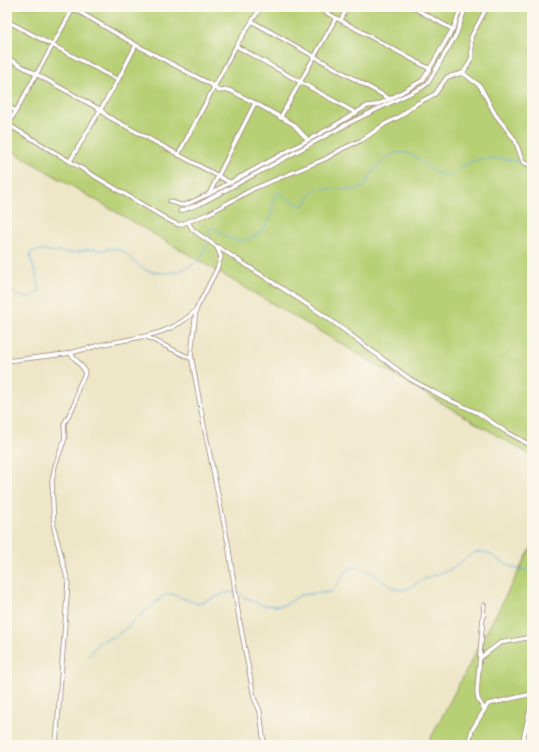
<svg xmlns="http://www.w3.org/2000/svg" width="539" height="752" font-family="'Patrick Hand',sans-serif">
<rect width="100%" height="100%" fill="#fbf7ec"/>
<filter id="ink" filterUnits="userSpaceOnUse"><feTurbulence type="fractalNoise" baseFrequency=".025" numOctaves="2"/><feDisplacementMap in="SourceGraphic" scale="8" xChannelSelector="R" yChannelSelector="G"/><feConvolveMatrix kernelMatrix="1 2 1 2 8 2 1 2 1" color-interpolation-filters="sRGB"/></filter>
<filter id="wash" filterUnits="userSpaceOnUse"><feTurbulence type="fractalNoise" baseFrequency=".012" numOctaves="4" result="noise"/><feDisplacementMap in="SourceGraphic" scale="16" xChannelSelector="R" yChannelSelector="G"/><feGaussianBlur stdDeviation="0.9" result="paint"/><feColorMatrix in="noise" values="0 0 0 0 0 0 0 0 0 0 0 0 0 0 0 0 0 1.4 0 .05"/><feComposite in="paint" operator="in"/></filter>
<g filter="url(#wash)">
<rect width="100%" height="100%" fill="#ede6c7"/>
<g fill="#b7d075" stroke="#807850">
<polygon points="7,7 532,7 532,456 7,148"/>
<polygon points="532,546 532,745 427,745"/>
</g>
<g fill="none" stroke-linecap="round" stroke-linejoin="round">
<g stroke="#6fb3e4" stroke-width="1">
<path d="M208 238 210 229 213 227C219 230 225 237 231 239 247 246 266 231 271 216 274 208 271 201 277 193H281L289 200 303 206C307 201 308 196 313 192 322 184 348 193 363 188 372 172 389 144 412 155 424 161 433 177 449 175 456 173 464 165 470 162 486 155 505 159 522 162"/>
<path d="M7 280C9 284 10 288 13 292 20 300 32 298 39 292 41 284 31 264 30 254L33 251C45 249 57 253 70 253 78 253 86 249 94 249 97 249 99 251 102 250 107 249 112 248 117 249 129 252 134 264 144 269 167 279 201 270 207 244"/>
<path d="M89 656 99 642 116 636 165 595 172 594 198 604 225 593 235 592 261 605 278 606 287 604 300 595 330 592 338 584 348 569C375 563 385 591 403 590 411 589 417 582 424 579 434 574 444 573 453 568 461 563 469 553 479 552 494 550 514 578 532 568"/>
</g>
</g>
</g>
<g filter="url(#ink)">
<g fill="none" stroke-linecap="round" stroke-linejoin="round">
<g stroke="#9c8279" stroke-width="5">
<g id="street">
<polyline points="71,7 136,45 214,86"/>
<polyline points="316,7 430,69"/>
<polyline points="412,7 452,29"/>
<polyline points="341,20 347,7"/>
<polyline points="7,21 118,80"/>
<polyline points="253,22 390,99"/>
<polyline points="236,46 356,113"/>
<polyline points="7,58 101,110 107,116 231,183"/>
<polyline points="463,73 480,86 495,114 515,140 523,162 532,166"/>
<polyline points="213,87 219,91 229,90 255,103 293,124 308,140"/>
<polyline points="7,106 16,111"/>
<polyline points="280,118 336,18"/>
<polyline points="7,124 170,221 179,225 208,214 253,189 325,159 342,149 362,140 385,124 399,117 416,104 435,94 447,77 463,73 468,65 472,57 471,37 487,7"/>
<polyline points="8,125 74,7"/>
<polyline points="178,155 236,46 261,7"/>
<polyline points="70,161 118,80 136,45"/>
<polyline points="209,194 255,103"/>
<polyline points="170,201 180,205 185,205 209,194 332,127 367,106 376,105 390,99 423,80 454,27 461,7"/>
<polyline points="180,211 200,204 351,122 423,87 428,83 456,35 464,12 468,7"/>
<polyline points="188,222 193,230 217,247 221,257 217,269 196,310 191,355 204,426 228,543 239,618 250,676 254,698 260,711 264,745"/>
<polyline points="218,247 325,316 410,379 445,398 478,413 505,431 532,446"/>
<polyline points="147,337 192,359"/>
<path d="M7 361C26 358 45 357 65 354 80 351 94 346 109 343 141 337 172 335 196 310"/>
<polyline points="480,658 500,643 532,637"/>
<polyline points="484,709 478,699 477,692 484,605"/>
<polyline points="56,745 68,582 54,528 52,481 55,466 65,438 64,424 75,404 78,388 85,374 84,369 70,353"/>
<polyline points="468,745 472,730 488,704 532,694"/>
<polyline points="522,745 532,700"/>
</g>
</g>
<use href="#street" stroke="#fff" stroke-width="3.5"/>
</g>
</g>
<rect width="539" height="752" fill="none" stroke="#fbf7ec" stroke-width="24"/>
</svg>
